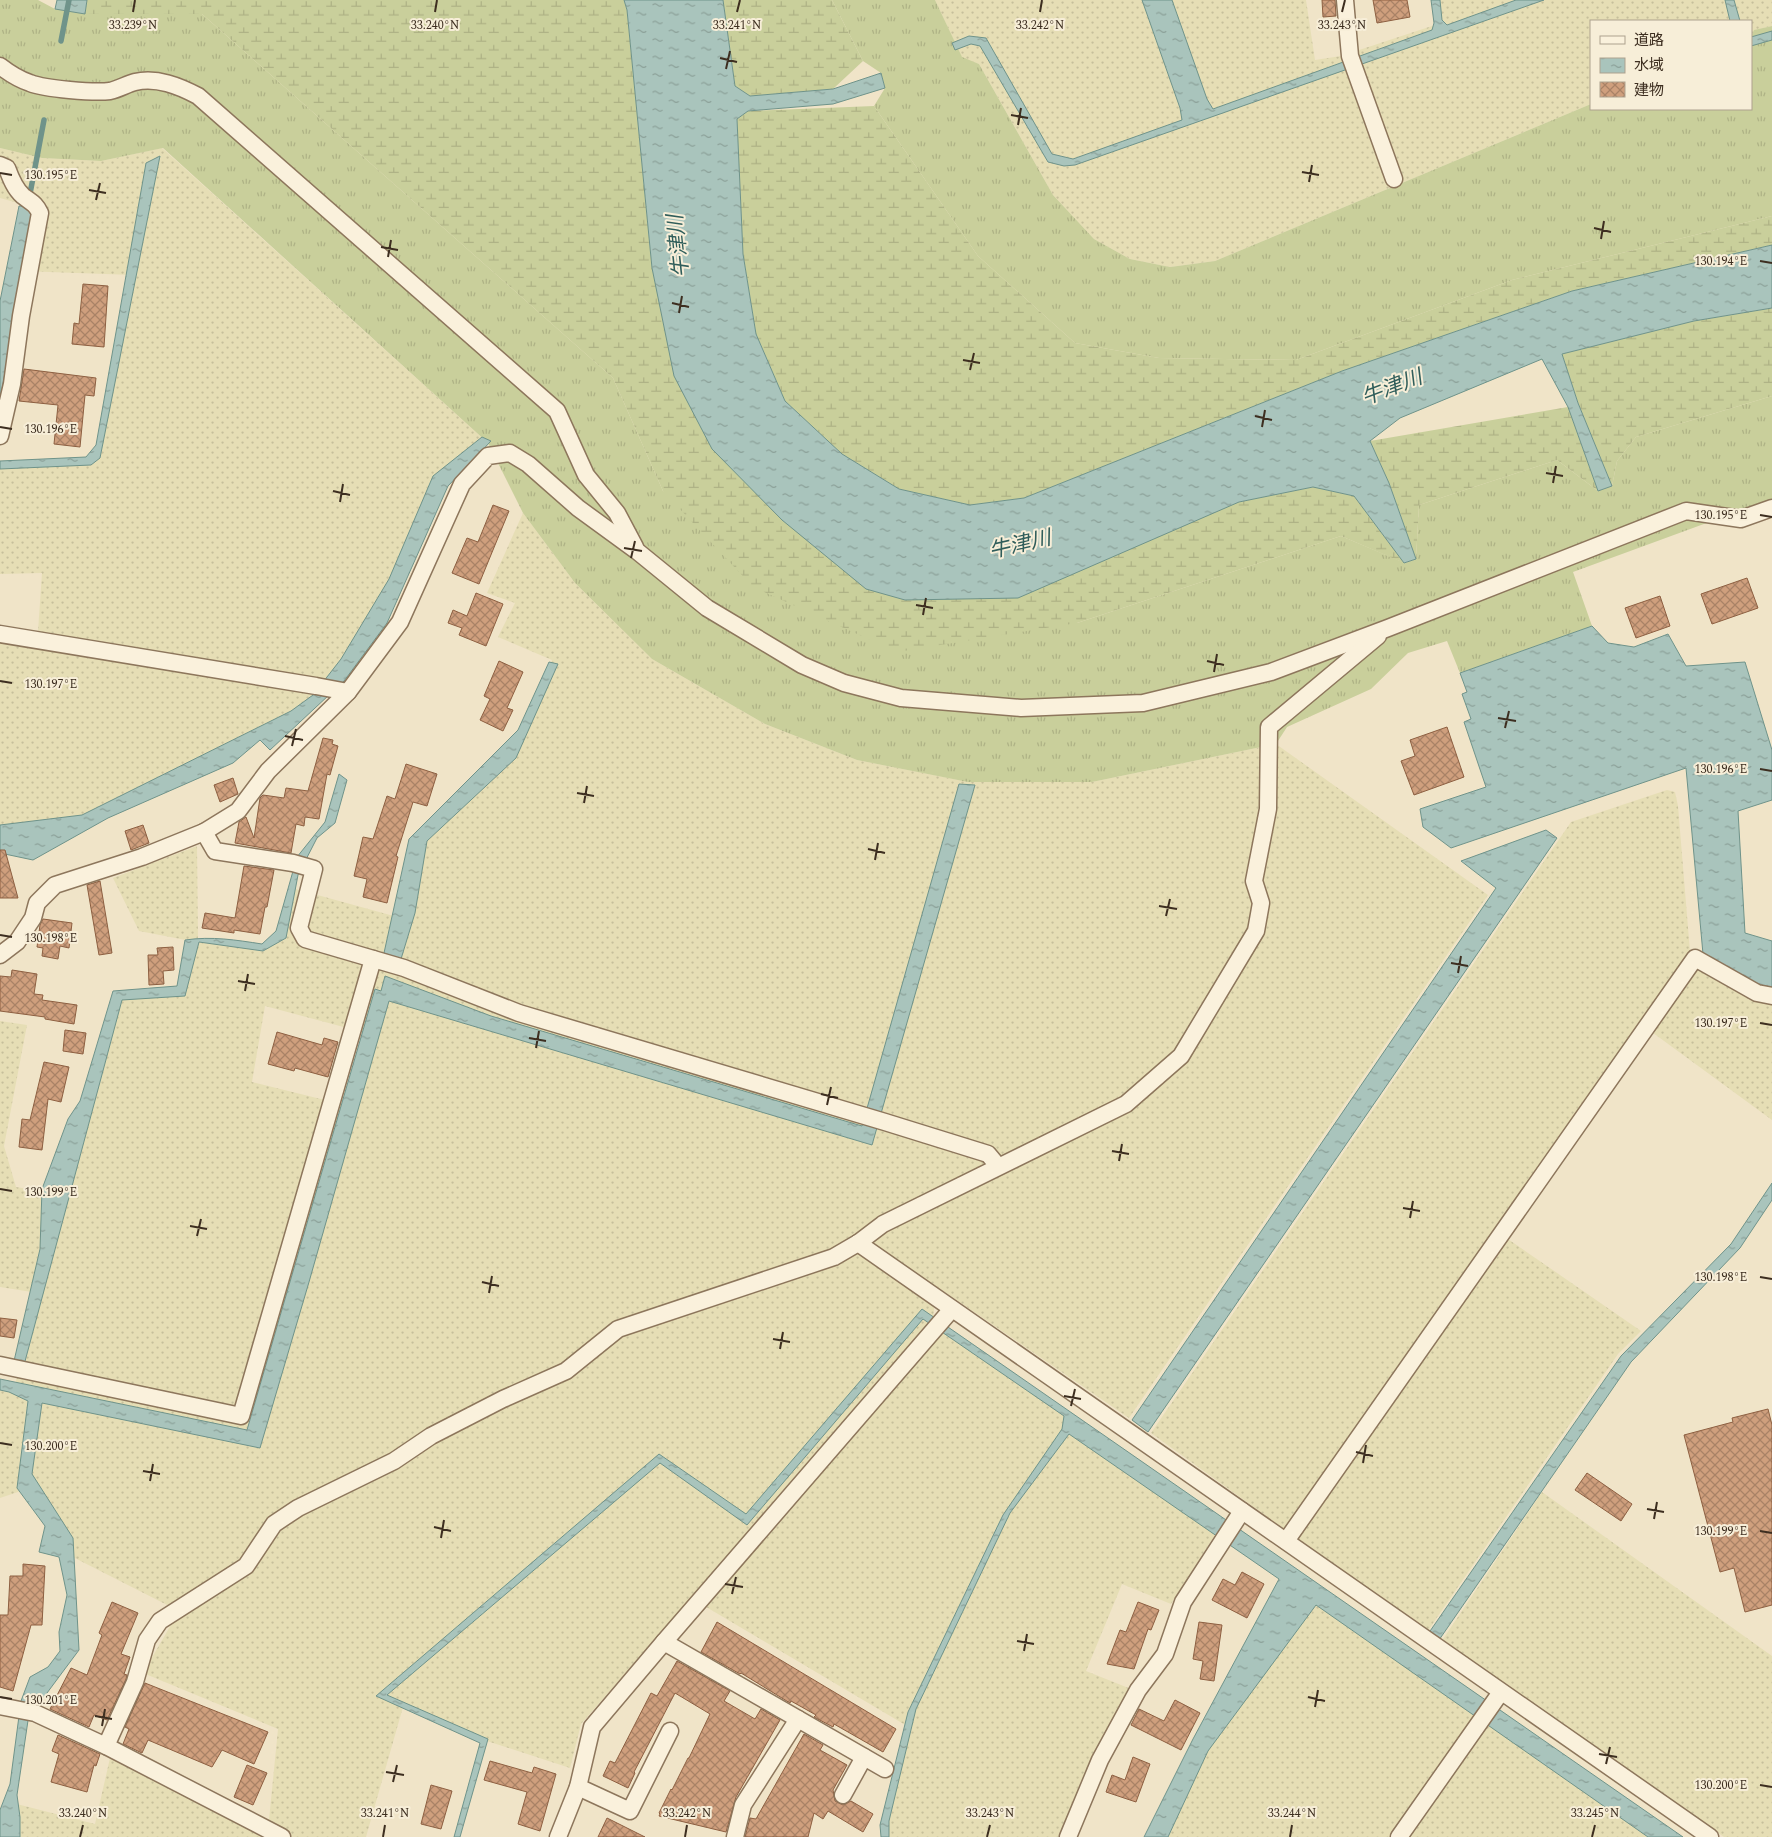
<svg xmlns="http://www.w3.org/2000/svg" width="1772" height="1837" font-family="Spectral,'Noto Sans JP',serif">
<defs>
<pattern id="farmland-dots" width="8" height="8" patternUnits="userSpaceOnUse" patternTransform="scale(1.25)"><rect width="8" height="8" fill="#e6deb5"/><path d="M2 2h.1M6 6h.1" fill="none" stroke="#c6bf9b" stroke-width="1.8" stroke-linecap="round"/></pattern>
<pattern id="grass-tufts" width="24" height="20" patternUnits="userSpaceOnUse" patternTransform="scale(1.25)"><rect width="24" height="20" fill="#c9cf9b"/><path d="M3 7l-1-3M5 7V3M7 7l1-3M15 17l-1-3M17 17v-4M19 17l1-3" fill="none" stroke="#aeb285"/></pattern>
<pattern id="wetland-marsh" width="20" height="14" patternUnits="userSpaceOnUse" patternTransform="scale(1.25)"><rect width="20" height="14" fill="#c9cf9b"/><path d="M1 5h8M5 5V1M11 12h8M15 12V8" fill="none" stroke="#aeb285"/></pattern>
<pattern id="water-ripples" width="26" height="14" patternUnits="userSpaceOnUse" patternTransform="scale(1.25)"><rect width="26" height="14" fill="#a9c4bc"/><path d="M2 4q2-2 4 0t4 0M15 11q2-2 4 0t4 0" fill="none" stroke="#8ba098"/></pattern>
<pattern id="building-cross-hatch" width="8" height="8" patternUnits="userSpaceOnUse" patternTransform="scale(1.25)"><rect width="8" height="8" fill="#cf9f7d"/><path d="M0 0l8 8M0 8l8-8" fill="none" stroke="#a98266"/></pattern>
</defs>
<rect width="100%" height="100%" fill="#f0e4c8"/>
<g fill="url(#farmland-dots)" fill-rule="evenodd">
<polygon points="935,0 1306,0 1315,60 1341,56 1438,24 1435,0 1772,0 1772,26 1755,30 1751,37 1751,21 1591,21 1591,104 1215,261 1170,267 1130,259 1094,239 1053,195 979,64 962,58"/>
<polygon points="0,148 42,158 101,161 162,148 488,443 440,477 382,622 298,719 76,824 0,833 0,641 37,646 42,573 0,574 0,466 96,461 133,275 21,271 32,207 0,198"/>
<path d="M523 513 575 583 652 659 765 724 857 760 969 782H1092L1276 744 1488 895 1129 1418 936 1286 933 1321 1220 1527 1171 1604 1122 1584 1086 1671 1131 1689 1094 1756 1060 1837H885L907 1726 691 1598 581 1724 570 1768 484 1740 403 1707 366 1837H8L9 1802 95 1824 110 1758 264 1836 269 1820 278 1729 143 1673 179 1611 57 1549 27 1489 0 1498V1383L15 1385 38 1293 0 1287V1021L27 1025 4 1146 16 1187 58 1194 118 997 183 991 191 941 139 931 113 878 197 846 198 939 262 948 283 934 292 888 401 918 419 837 514 748 552 660 498 637 515 603 487 593ZM265 1006 366 1033 345 1105 252 1082Z"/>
<polygon points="1667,790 1675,792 1678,806 1691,964 1772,1001 1772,1120 1649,1030 1505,1237 1641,1331 1618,1354 1427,1632 1151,1433 1571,822"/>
<polygon points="1542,1492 1772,1656 1772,1837 1724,1837 1441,1642"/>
<polygon points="1311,1589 1674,1837 1162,1837 1204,1748"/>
</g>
<g fill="url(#grass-tufts)">
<polygon points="0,0 38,0 55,9 85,14 202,14 613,378 663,491 1077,623 1341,536 1405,563 1416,559 1419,505 1557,460 1598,491 1612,486 1617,461 1636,437 1772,396 1772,499 1573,572 1592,626 1460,673 1447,641 1408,653 1371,689 1287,727 1276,744 1092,782 968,782 857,760 765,724 652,659 575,583 523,513 488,443 163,148 101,161 42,158 0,148"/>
<polygon points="832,0 935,0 962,57 979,64 1053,195 1094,239 1130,259 1170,267 1215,261 1591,104 1591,109 1751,109 1751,37 1754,30 1772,26 1772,216 1512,280 1296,360 1159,358 1075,343 978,256 874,106 885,88 881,73 863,61"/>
</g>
<g fill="url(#wetland-marsh)">
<polygon points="87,0 624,0 627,10 652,268 782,520 1239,502 1313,487 1354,496 1404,563 1341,536 1077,623 897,652 753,587 663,491 613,378 202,14 85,14"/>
<polygon points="723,0 832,0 863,61 833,89 750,96 735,86"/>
<polygon points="874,106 978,256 1075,343 1159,358 1296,360 1512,280 1772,216 1772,245 1572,291 1342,371 1024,498 970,505 899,489 842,454 785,401 756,334 743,254 737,119 748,111"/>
<polygon points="1772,308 1772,396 1636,437 1617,461 1612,486 1578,403 1562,354 1694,321"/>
<polygon points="1568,407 1598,491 1557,460 1419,505 1416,559 1389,483 1370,441"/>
</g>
<g fill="url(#water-ripples)" stroke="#6f938a">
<polygon points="57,0 87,0 85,14 55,9"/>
<polygon points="624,0 723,0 735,86 750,96 833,89 881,73 885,88 833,104 748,111 737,119 743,254 756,334 785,401 842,454 899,489 970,505 1024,498 1342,371 1572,291 1772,245 1772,308 1694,321 1562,354 1578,403 1612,486 1598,491 1568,407 1542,359 1400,418 1370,441 1389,483 1416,559 1404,563 1354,496 1313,487 1239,502 1018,598 905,600 866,589 782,520 712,449 674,376 652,268 627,10"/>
<polygon points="1142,0 1172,0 1207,99 1213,109 1432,30 1434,23 1431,0 1440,0 1442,20 1447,25 1516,0 1544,0 1075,165 1064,166 1048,162 980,46 971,44 955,50 952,43 969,36 986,38 1052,154 1073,159 1182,120 1180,108"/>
<polygon points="1725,0 1734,0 1740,21 1730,21"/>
<polygon points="1772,31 1772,40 1751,46 1751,37"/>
<polygon points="160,156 100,458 91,465 0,469 0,461 86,457 96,445 146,163"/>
<polygon points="19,206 28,206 34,215 0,400 0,301"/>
<polygon points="482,437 491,441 448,486 387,623 344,681 270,750 260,740 233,763 108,818 33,860 0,853 0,825 82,815 291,711 313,695 341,659 389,579 433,476"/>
<polygon points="1592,626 1608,643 1634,647 1668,634 1686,666 1745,662 1772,750 1772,800 1738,811 1745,933 1772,941 1772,990 1760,988 1703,954 1686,768 1451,848 1423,827 1420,809 1486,787 1464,722 1471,719 1462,694 1467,692 1460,673"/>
<polygon points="549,662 558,664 516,758 427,841 415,913 401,959 384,953 409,839 518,730"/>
<path d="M339 774 347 780 335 823 317 838 298 875 286 938 263 951 199 942 185 996 122 1000 24 1365 14 1361 40 1249 42 1189 68 1119 80 1101 113 991 177 986 185 940C212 936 236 940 262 944L276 931 297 857 325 822Z"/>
<polygon points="959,784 975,785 872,1145 389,1001 309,1282 260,1448 42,1403 32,1474 73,1538 79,1650 44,1697 30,1707 17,1795 20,1817 20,1837 0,1837 0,1810 10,1784 21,1701 30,1677 48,1667 60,1651 59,1632 67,1595 59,1557 39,1552 45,1526 17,1488 28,1401 9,1392 0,1390 0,1379 247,1430 375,989 381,991 385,976 491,1016 862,1126"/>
<polygon points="1546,830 1557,838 1148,1432 1132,1420 1496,888 1461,861"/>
<polygon points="1772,1183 1772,1200 1740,1248 1631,1362 1439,1640 1428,1634 1621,1356 1731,1244"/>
<polygon points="922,1309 1683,1837 1648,1837 1316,1605 1208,1751 1168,1837 1144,1837 1193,1739 1279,1579 1069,1434 1010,1513 916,1709 889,1821 889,1837 881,1837 880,1825 908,1712 1003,1515 1062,1429 1064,1416 923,1319 747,1525 660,1463 387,1695 488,1739 460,1837 454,1837 480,1743 376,1696 659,1454 746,1514"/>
</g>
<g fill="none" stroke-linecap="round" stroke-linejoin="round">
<g stroke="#6f938a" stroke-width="5.5">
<polyline points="61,41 69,0"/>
<polyline points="29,199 44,120"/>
</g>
</g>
<g fill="url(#building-cross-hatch)" stroke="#8d5f41">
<polygon points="1322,0 1335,0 1336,16 1323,17"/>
<polygon points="1373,0 1407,0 1410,17 1377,23"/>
<polygon points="83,284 108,286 104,347 72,344 74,323 79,324"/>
<polygon points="24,369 96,378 94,396 85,395 80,447 54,444 58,405 19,401"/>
<polygon points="493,505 509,511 479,584 452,573 467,538 478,542"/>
<polygon points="1747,578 1758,608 1712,624 1701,594"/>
<polygon points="476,593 503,604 486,646 459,635 462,628 448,623 453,610 467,616"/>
<polygon points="1660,596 1670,626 1636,638 1625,608"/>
<polygon points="499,661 523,672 507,708 513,710 503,731 480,720 490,699 484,696"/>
<polygon points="1447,727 1464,777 1414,795 1401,761 1415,756 1410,740"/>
<polygon points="323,738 333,740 332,744 338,746 330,775 327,774 319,819 305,817 304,826 296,824 291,853 235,843 239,822 246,817 254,838 260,798 263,795 284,798 286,788 308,791"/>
<polygon points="406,764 437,774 427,806 413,802 396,856 398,857 387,903 363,897 367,879 354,876 363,837 373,839 387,796 395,799"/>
<polygon points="233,778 238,794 220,802 214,785"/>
<polygon points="143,825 149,843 131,850 125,831"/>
<polygon points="0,850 5,850 18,898 0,898"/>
<polygon points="244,866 274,870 267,907 265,907 260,934 234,930 234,933 202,928 205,913 235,918"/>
<polygon points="100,881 112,953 99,955 87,885"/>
<polygon points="43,919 72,923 69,948 60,946 58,959 42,956 43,948 37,947 40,925"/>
<polygon points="173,947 174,970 163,971 164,984 149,985 148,955 158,955 157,948"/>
<polygon points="12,970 37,974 34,994 43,995 42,1000 77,1005 74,1024 45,1019 45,1017 0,1011 0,976 11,977"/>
<polygon points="65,1030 86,1033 83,1054 63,1051"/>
<polygon points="277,1032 322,1045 324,1038 338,1042 328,1077 295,1068 294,1071 268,1064"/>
<polygon points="44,1062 69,1067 61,1102 48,1099 42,1150 19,1147 22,1119 30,1120"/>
<polygon points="0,1318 17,1320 14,1338 0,1336"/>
<polygon points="1768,1409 1772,1425 1772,1605 1745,1612 1734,1568 1720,1572 1684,1435 1733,1422 1732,1418"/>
<polygon points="1587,1473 1632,1504 1621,1521 1575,1490"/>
<polygon points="23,1564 45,1566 42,1625 31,1625 13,1691 0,1687 0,1615 8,1615 10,1576 23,1576"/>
<polygon points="1242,1572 1264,1584 1247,1618 1212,1600 1223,1579 1235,1585"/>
<polygon points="112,1602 138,1613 121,1654 130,1657 124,1674 127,1675 126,1679 107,1720 94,1715 89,1727 50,1709 71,1668 87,1675 102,1635 99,1633"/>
<polygon points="1138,1602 1159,1610 1151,1630 1148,1629 1134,1669 1107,1664 1120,1630 1126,1632"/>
<polygon points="717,1622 896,1729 883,1752 834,1724 833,1727 814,1717 816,1715 791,1701 790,1703 741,1673 740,1674 701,1652"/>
<polygon points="1199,1622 1222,1625 1214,1681 1200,1679 1203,1661 1193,1659"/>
<polygon points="677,1661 730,1691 724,1701 755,1719 761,1709 780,1720 736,1797 726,1832 659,1816 660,1814 659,1813 671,1789 672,1790 688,1758 689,1758 710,1714 675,1693 634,1772 635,1773 628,1788 603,1776 610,1761 615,1763 651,1693 657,1696"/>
<polygon points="145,1683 268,1732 254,1764 222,1750 212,1767 148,1740 142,1753 123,1744 129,1729 125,1727"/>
<polygon points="1175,1700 1200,1713 1181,1750 1131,1725 1139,1709 1164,1721"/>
<polygon points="804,1734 823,1745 820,1750 847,1765 833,1790 835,1801 843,1805 851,1801 873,1814 863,1832 828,1811 823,1819 814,1813 808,1837 745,1837 750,1818 756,1819"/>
<polygon points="58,1735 100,1754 96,1766 94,1765 87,1792 51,1782 59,1754 52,1751"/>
<polygon points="1133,1757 1150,1764 1136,1802 1106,1792 1112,1775 1125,1780"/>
<polygon points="490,1761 532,1773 534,1767 556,1774 540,1831 518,1824 527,1792 484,1780"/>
<polygon points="247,1765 267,1773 253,1805 234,1797"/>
<polygon points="431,1785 452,1791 441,1829 421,1824"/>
<polygon points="607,1818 645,1837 598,1837"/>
</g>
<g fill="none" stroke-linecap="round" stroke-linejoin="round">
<g stroke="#8d765c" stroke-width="19">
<g id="minor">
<polyline points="1345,0 1350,56 1394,179"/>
<path d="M0 66C9 73 18 79 30 83 45 89 94 93 110 91 119 89 127 84 135 82 157 77 179 86 198 96L557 411 586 475 617 513 635 547"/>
<path d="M0 165 7 168C11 179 15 189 23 196 32 203 35 203 40 213L21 316 12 384 0 436"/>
<polyline points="0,634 316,686 348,692"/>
<polyline points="204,832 215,851 293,863 314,869 299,928 305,939 404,968 519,1013 885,1122 988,1154 998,1166"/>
<polyline points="0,955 17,942 33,918 37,903 55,885 142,857 204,832 238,811 268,771 348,692 400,622 462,484 488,456 510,453 528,464 578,508 637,551 707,608 802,665 844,683 901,698 1021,708 1143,703 1271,672 1388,628 1686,511 1741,519 1772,508"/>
<polyline points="858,1243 1710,1837"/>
<polyline points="0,1365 241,1416 373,959"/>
<polyline points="1286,1541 1695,958 1757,993 1772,996"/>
<polyline points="664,1642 885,1769"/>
<polyline points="0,1706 35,1713 106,1746 282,1837"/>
<polyline points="106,1746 135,1682 147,1640 160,1621 246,1566 274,1524 298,1508 394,1461 431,1436 503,1399 566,1371 618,1329 834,1257 858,1243 883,1224 1126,1104 1181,1056 1256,931 1261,903 1254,881 1268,809 1269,727 1378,636"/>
<polyline points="578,1787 630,1811 670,1731"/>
<polyline points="843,1795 864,1757"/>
<polyline points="558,1837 578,1787 592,1727 664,1642 952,1309"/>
<polyline points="735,1837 743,1805 798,1719"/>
<polyline points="1068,1837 1100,1760 1138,1690 1165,1654 1183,1602 1242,1511"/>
<polyline points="1399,1837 1501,1692"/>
</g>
</g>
<use href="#minor" stroke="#faf1dc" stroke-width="16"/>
</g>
<path fill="none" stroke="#3d2e20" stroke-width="2" d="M133 12 135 0M435 12 437 0M737 12 740 0M1040 12 1042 0M1342 12 1345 0M720 58 737 62M726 69 730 51M1011 115 1028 118M1018 125 1021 108M1302 172 1319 175M0 173 12 175M1309 182 1312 165M89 190 106 193M96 200 100 183M1594 228 1611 232M1601 239 1604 221M381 247 398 250M388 257 391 240M1760 261 1772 263M672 303 689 307M679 313 682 296M963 360 980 363M970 370 974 353M1255 416 1272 420M0 427 12 429M1262 427 1265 410M1546 473 1563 476M1553 483 1556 466M333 491 350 495M340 502 343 484M1760 515 1772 517M624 548 642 551M631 558 635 541M916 605 933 608M923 615 926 598M1207 661 1224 665M1214 672 1217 654M0 681 12 683M1498 718 1516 721M1505 728 1509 711M285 736 303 740M292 746 296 729M1760 769 1772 771M577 793 594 796M584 803 587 786M868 849 885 853M875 860 878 843M1159 906 1177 909M1166 916 1170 899M0 935 12 937M1451 963 1468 966M1458 973 1461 956M238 981 255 984M245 991 248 974M1760 1023 1772 1025M529 1038 546 1041M536 1048 539 1031M821 1094 838 1098M827 1105 831 1087M1112 1151 1129 1154M1119 1161 1122 1144M0 1189 12 1191M1403 1208 1420 1211M1410 1218 1413 1201M190 1226 207 1229M197 1236 201 1219M1760 1277 1772 1279M482 1282 499 1286M489 1293 492 1276M773 1339 790 1342M780 1349 783 1332M1064 1396 1081 1399M1071 1406 1075 1389M0 1443 12 1445M1356 1452 1373 1456M1363 1463 1366 1445M143 1471 160 1474M150 1481 153 1464M1647 1509 1664 1512M1654 1519 1657 1502M434 1527 451 1531M1760 1531 1772 1533M441 1538 444 1520M725 1584 743 1587M732 1594 736 1577M1017 1641 1034 1644M1024 1651 1027 1634M0 1697 12 1699M1308 1697 1325 1701M1315 1707 1318 1690M95 1716 112 1719M102 1726 105 1709M1599 1754 1617 1757M1606 1764 1610 1747M386 1772 404 1775M393 1782 397 1765M1760 1785 1772 1787M80 1837 83 1825M383 1837 385 1825M685 1837 687 1825M987 1837 990 1825M1290 1837 1292 1825M1592 1837 1595 1825"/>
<g text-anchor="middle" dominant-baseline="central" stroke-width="4" stroke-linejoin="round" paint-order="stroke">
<g font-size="21" font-style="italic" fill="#2f5d5a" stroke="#f7eed8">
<text transform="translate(679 246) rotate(-96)">牛津川</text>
<text transform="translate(1392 388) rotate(-21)">牛津川</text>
<text transform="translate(1020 545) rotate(-13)">牛津川</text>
</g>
</g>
<g font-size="12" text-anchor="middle" fill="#3d2e20" stroke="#f7eed8" stroke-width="4" stroke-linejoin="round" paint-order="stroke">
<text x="133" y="29">33.239°N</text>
<text x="435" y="29">33.240°N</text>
<text x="737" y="29">33.241°N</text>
<text x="1040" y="29">33.242°N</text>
<text x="1342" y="29">33.243°N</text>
<text x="51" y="179">130.195°E</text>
<text x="1721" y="265">130.194°E</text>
<text x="51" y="433">130.196°E</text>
<text x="1721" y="519">130.195°E</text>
<text x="51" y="688">130.197°E</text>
<text x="1721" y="773">130.196°E</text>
<text x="51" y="942">130.198°E</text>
<text x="1721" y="1027">130.197°E</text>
<text x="51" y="1196">130.199°E</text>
<text x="1721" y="1281">130.198°E</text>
<text x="51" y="1450">130.200°E</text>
<text x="1721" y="1535">130.199°E</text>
<text x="51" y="1704">130.201°E</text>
<text x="1721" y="1789">130.200°E</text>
<text x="83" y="1817">33.240°N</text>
<text x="385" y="1817">33.241°N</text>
<text x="687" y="1817">33.242°N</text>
<text x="990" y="1817">33.243°N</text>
<text x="1292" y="1817">33.244°N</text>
<text x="1595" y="1817">33.245°N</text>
</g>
<rect x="1590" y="20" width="162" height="90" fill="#f7eed8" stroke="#ada18e"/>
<rect x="1600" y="36" width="25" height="8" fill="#faf1dc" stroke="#ada18e"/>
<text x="1634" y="45" font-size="15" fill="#3d2e20">道路</text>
<rect x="1600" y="58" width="25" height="15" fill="url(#water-ripples)" stroke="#ada18e"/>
<text x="1634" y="70" font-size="15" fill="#3d2e20">水域</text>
<rect x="1600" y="82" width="25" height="15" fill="url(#building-cross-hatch)" stroke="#ada18e"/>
<text x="1634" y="95" font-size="15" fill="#3d2e20">建物</text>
</svg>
